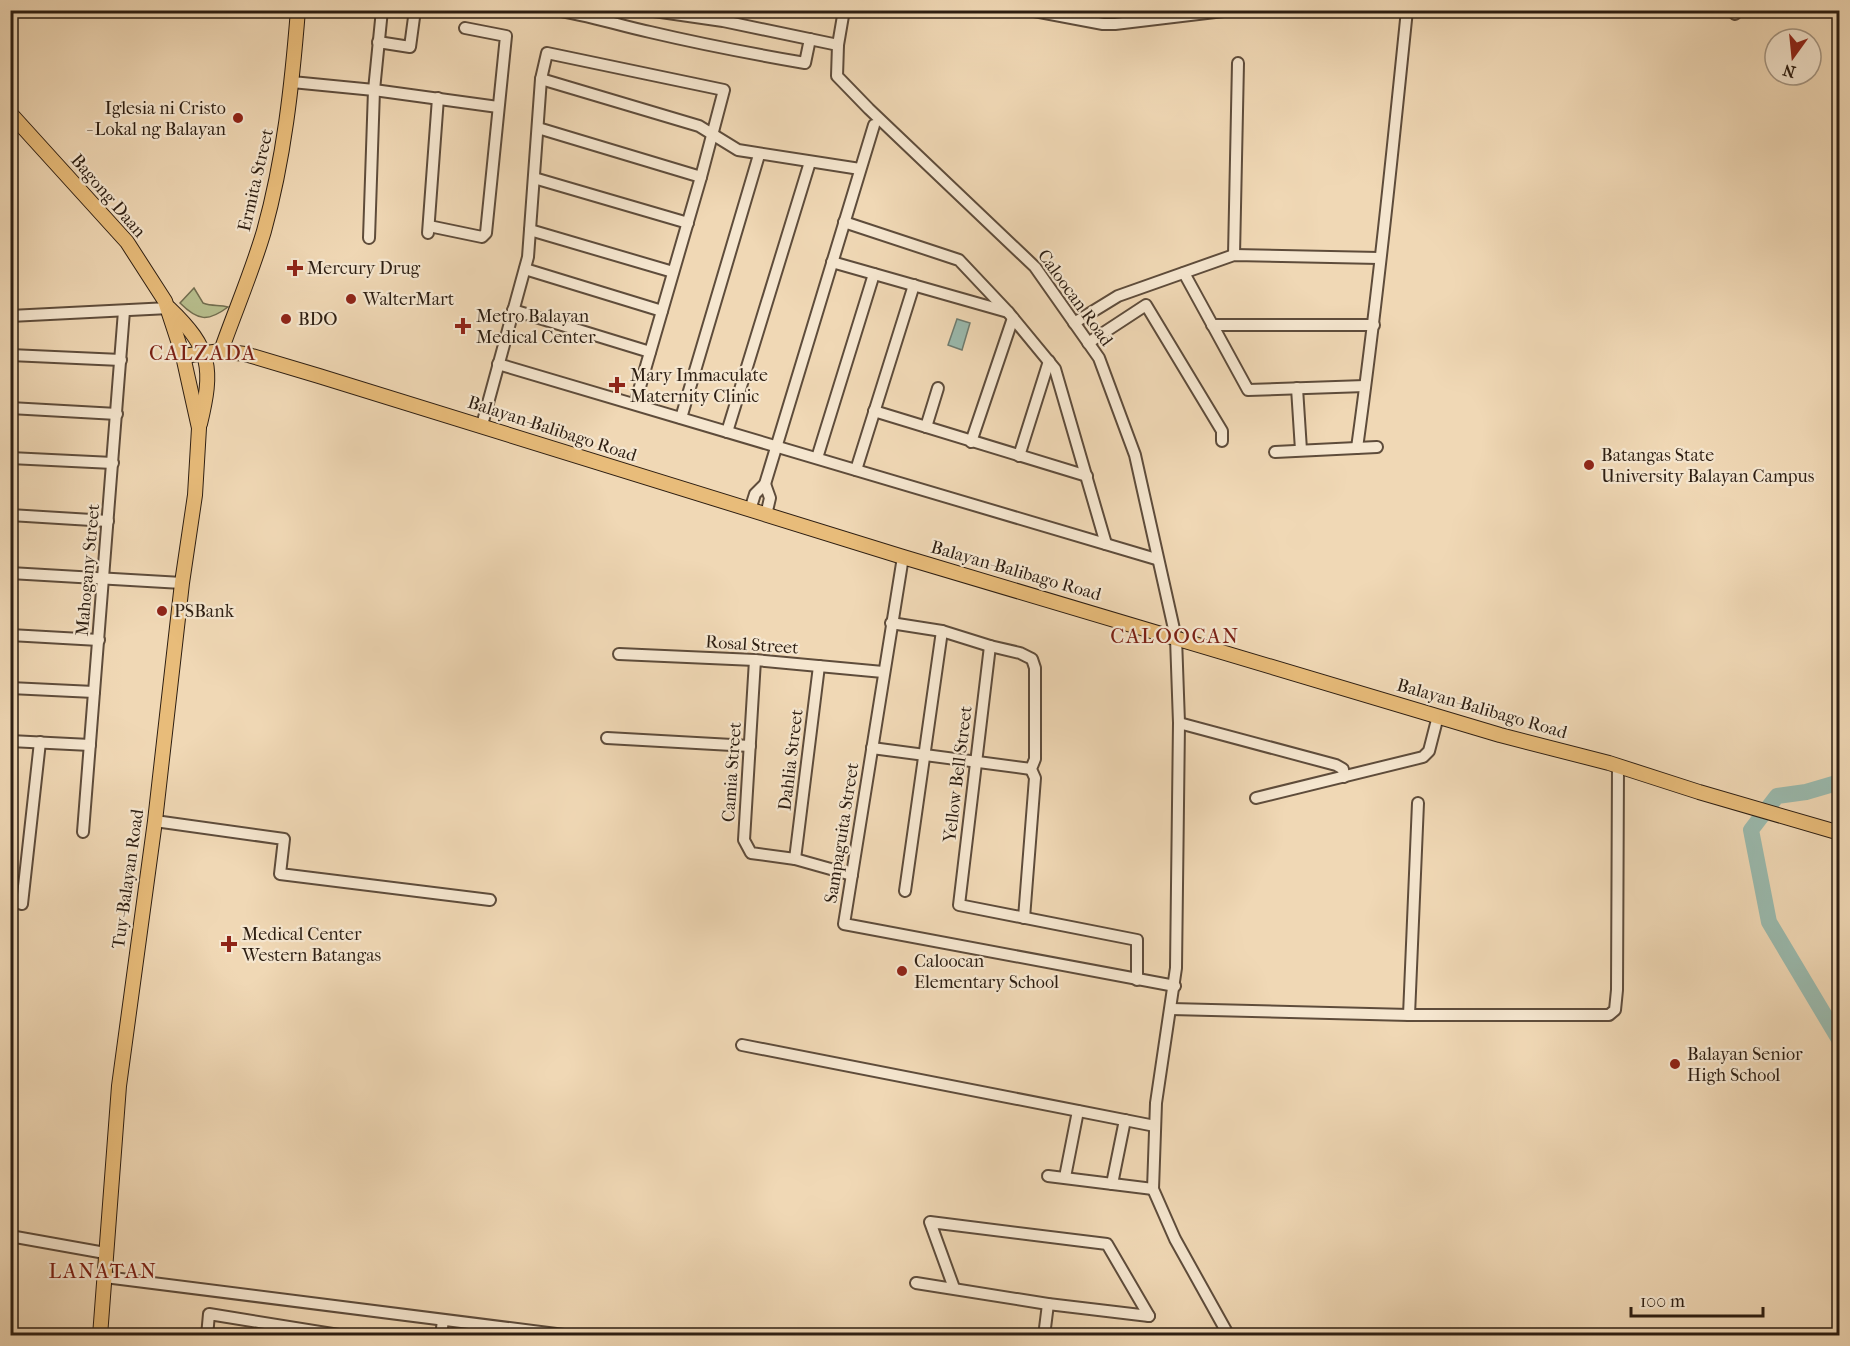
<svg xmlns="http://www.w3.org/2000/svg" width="1850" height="1346" font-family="'IM FELL French Canon',serif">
<rect width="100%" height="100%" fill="#f0d8b5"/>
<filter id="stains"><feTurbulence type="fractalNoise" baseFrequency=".00333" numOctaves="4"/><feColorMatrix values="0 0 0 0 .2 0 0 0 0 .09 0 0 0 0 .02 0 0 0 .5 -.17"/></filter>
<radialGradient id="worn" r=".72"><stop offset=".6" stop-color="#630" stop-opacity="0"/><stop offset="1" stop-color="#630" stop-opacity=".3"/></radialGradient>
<path fill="#b8bf8e" stroke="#726e50" stroke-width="1.5" d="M194 288 203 303C213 307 219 304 228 307 208 322 198 321 180 303Z"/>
<polygon fill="#9abaae" stroke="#6e7c70" stroke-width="1.5" points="957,319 970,323 962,350 948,345"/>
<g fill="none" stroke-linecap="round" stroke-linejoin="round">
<polyline stroke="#9abaae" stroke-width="16" points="1840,782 1806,792 1777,796 1751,830 1769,922 1840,1041"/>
<g stroke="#5e4c3b" stroke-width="14">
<g id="minor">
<path d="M555 10C589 15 617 25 650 32 701 44 753 54 805 63L810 39"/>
<polyline points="647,10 723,21 838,45"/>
<polyline points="844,10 838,45 837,76 869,109 1035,267 1099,358 1135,455 1176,638 1179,723 1176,968 1156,1103 1153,1189 1175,1239 1229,1336"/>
<polyline points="1029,10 1103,24 1115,24 1232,10"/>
<polyline points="1732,10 1735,14"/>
<polyline points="378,42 410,47 415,10"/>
<polyline points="541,79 699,126 738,150 860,169"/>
<polyline points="292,82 374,90 498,107"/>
<polyline points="538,128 701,177"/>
<polyline points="534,178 688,223"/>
<polyline points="844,222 959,260 1008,312 1055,369 1106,544"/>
<polyline points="429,226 482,237 486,233 506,36 465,28"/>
<polyline points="530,230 673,272"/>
<polyline points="428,233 438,98"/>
<polyline points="369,238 374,90 382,10"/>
<polyline points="1234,255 1238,63"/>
<polyline points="832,262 1008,312"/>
<polyline points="525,269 662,311"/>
<polyline points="1184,273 1248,390 1365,386"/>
<polyline points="513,310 650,352"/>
<polyline points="10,316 169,308"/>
<polyline points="1074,323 1118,296 1234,255 1379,258"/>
<polyline points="1212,325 1374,325"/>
<polyline points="1088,343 1146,305 1222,431 1222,441"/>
<polyline points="10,355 121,360"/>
<polyline points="498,364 1156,559"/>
<polyline points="1297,388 1301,450"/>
<polyline points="10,408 117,414"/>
<polyline points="874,411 1087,476"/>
<polyline points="681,418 759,155"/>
<polyline points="482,425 528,257 541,79 547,53 724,90 701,177 635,404"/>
<polyline points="926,427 938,388"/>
<polyline points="727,432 810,162"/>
<polyline points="971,442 1013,318"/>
<path d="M1357 448C1377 303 1392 157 1407 10"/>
<polyline points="1275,452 1377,447"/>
<polyline points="1019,456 1049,361"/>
<polyline points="10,458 113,463"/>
<polyline points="817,458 874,274"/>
<polyline points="856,470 914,285"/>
<polyline points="765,484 770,498 766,515"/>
<polyline points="750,510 755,494 765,484 874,125"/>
<polyline points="10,515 108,521"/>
<polyline points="903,557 844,924 1175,986"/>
<polyline points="10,573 182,583"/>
<polyline points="891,623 942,631 990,646 1020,653 1032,659 1035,668 1035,759 1031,769 1035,778 1024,918"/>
<polyline points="10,635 99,640"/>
<polyline points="990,646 959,905 1137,940 1137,980"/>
<polyline points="619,654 755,660 883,672"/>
<polyline points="755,660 744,840 751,853 795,859 852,875"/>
<polyline points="10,688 94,692"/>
<polyline points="1179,723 1336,765 1343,769 1344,777"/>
<polyline points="607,738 750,746"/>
<polyline points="10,741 90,745"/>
<polyline points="872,748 1031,769"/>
<polyline points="1256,798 1423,757 1429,751 1438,716"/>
<polyline points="155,821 284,839 280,874 490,900"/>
<polyline points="83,832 124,311"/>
<polyline points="795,859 819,666"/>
<polyline points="905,891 942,631"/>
<polyline points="10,900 22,904 40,742"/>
<polyline points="1171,1009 1409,1015 1609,1015 1615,1010 1617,990 1618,766"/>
<polyline points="1409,1015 1418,803"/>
<polyline points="742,1045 1155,1126"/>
<polyline points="1048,1176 1153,1189"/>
<polyline points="1065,1177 1078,1111"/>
<polyline points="1112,1184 1125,1120"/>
<polyline points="10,1236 105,1253"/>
<polyline points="105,1277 572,1336"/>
<polyline points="916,1283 1048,1304 1149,1316"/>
<polyline points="954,1288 930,1222 1107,1244 1149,1316"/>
<polyline points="207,1336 209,1314 345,1336"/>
<polyline points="441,1336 443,1320"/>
<polyline points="1044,1336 1048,1304"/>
</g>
</g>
<g stroke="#2d1e12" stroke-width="16">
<g id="major">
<polyline points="10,113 127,242 165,301 183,356 199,428 195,495 182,583 155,821 119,1086 100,1336"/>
<path d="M169 308C212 349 213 369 200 424"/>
<path d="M221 351C235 311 252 272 264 231 284 159 292 85 298 10"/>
<polyline points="183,356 221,351 245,354 319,376 903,557 1500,735 1609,763 1699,792 1840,833"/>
</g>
</g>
<use href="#minor" stroke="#f5e6cf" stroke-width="10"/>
<use href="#major" stroke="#e8bc7a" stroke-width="14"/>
</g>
<g fill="#8f2418" stroke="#f5e6cf" stroke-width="2">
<circle cx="238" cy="118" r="6"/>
<path d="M292 259h6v6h6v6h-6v6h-6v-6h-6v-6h6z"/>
<circle cx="351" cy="299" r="6"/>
<circle cx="286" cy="319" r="6"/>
<path d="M460 317h6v6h6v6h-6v6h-6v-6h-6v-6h6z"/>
<path d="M614 376h6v6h6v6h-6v6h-6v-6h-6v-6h6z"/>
<circle cx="1589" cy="465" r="6"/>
<circle cx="162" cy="611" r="6"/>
<path d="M226 935h6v6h6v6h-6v6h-6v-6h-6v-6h6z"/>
<circle cx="902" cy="971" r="6"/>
<circle cx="1675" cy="1064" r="6"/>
</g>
<g text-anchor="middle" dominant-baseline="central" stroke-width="4.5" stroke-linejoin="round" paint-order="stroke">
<g font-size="18" fill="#2d1e12" stroke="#f5e6cf" text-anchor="start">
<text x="226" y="108" text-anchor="end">Iglesia ni Cristo<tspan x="226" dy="21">- Lokal ng Balayan</tspan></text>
<text x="307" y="268">Mercury Drug</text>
<text x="363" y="299">WalterMart</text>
<text x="476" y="316">Metro Balayan<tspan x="476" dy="21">Medical Center</tspan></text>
<text x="298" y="319">BDO</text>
<text x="630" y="375">Mary Immaculate<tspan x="630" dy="21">Maternity Clinic</tspan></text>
<text x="1601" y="455">Batangas State<tspan x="1601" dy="21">University Balayan Campus</tspan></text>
<text x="174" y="611">PSBank</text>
<text x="242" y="934">Medical Center<tspan x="242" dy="21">Western Batangas</tspan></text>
<text x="914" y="961">Caloocan<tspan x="914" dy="21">Elementary School</tspan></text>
<text x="1687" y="1054">Balayan Senior<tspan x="1687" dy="21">High School</tspan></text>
</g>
<g font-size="18" fill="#2d1e12" stroke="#f5e6cf">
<text transform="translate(256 180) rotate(-77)">Ermita Street</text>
<text transform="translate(108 196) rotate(49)">Bagong Daan</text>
<text transform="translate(1075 298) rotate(54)">Caloocan Road</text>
<text transform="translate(552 429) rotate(18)">Balayan-Balibago Road</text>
<text transform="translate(88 570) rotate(-85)">Mahogany Street</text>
<text transform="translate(1016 571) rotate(16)">Balayan-Balibago Road</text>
<text transform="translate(752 645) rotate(4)">Rosal Street</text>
<text transform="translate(1482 709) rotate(16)">Balayan-Balibago Road</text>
<text transform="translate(791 760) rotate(-83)">Dahlia Street</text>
<text transform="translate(732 772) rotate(-86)">Camia Street</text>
<text transform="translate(958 774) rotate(-83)">Yellow Bell Street</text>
<text transform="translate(842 833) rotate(-81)">Sampaguita Street</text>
<text transform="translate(128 879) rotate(-82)">Tuy-Balayan Road</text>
</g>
<g font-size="21" letter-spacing="1.5" fill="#7a1f14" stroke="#f5e6cf">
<text x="203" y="353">CALZADA</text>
<text x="1175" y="636">CALOOCAN</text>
<text x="103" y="1271">LANATAN</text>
</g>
</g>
<rect width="1850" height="1346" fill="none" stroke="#f0d8b5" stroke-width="36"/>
<rect x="12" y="12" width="1826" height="1322" fill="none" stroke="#2d1e12" stroke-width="3"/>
<rect x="18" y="18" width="1814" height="1310" fill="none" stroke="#2d1e12" stroke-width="1.5"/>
<g transform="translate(1793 57) rotate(195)"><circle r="28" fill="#f5e6cf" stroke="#a59683" stroke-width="1.5"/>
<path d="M0-4.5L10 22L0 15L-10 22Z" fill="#8f2418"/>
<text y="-9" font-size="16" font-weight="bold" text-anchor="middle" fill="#2d1e12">N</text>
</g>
<path d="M1631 1307v9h132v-9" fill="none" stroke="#2d1e12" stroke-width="3"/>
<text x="1640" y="1307" font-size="18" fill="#2d1e12" stroke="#f5e6cf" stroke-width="4.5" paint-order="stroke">100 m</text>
<rect width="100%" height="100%" filter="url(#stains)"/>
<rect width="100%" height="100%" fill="url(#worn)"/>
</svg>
